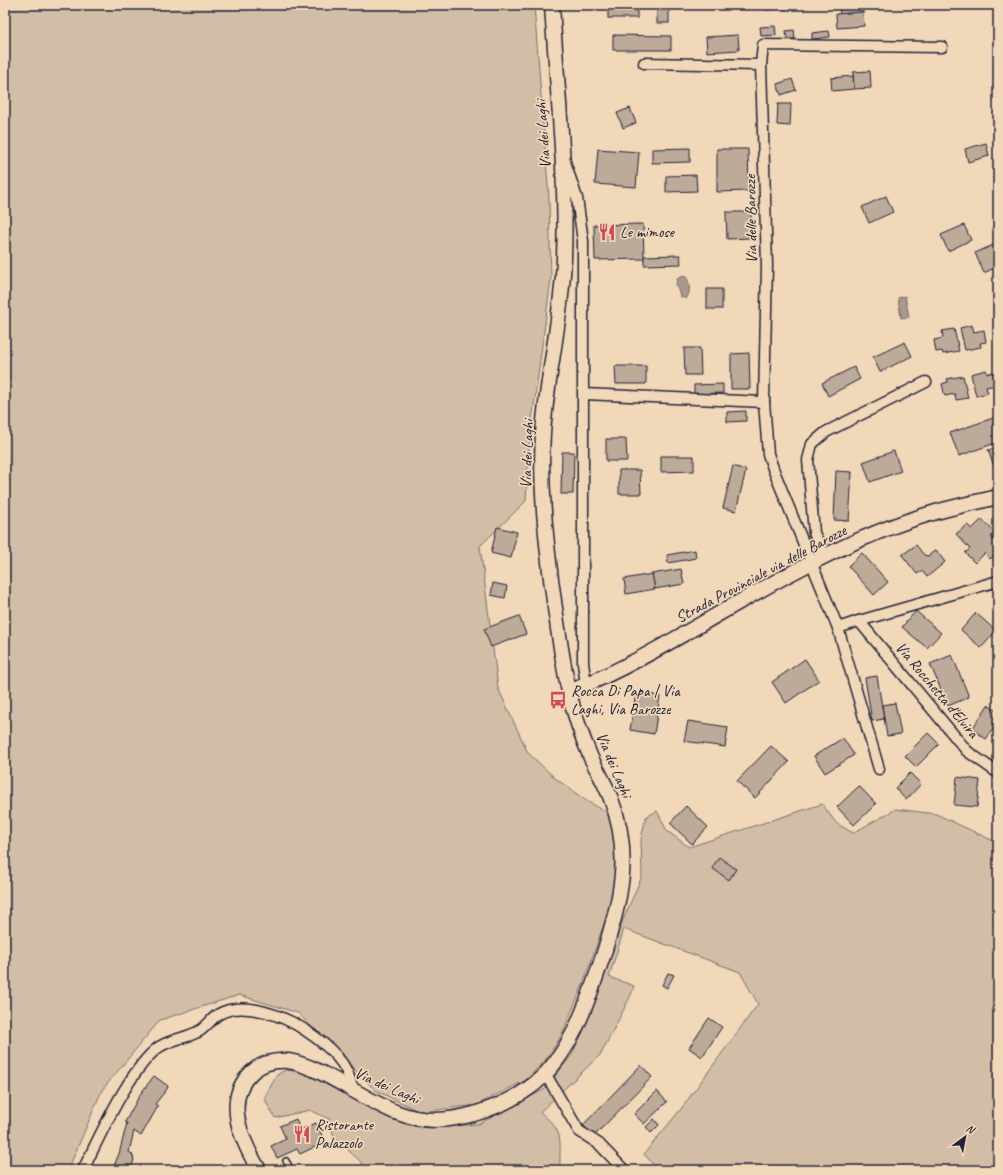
<svg xmlns="http://www.w3.org/2000/svg" width="1003" height="1175" font-family="Caveat,sans-serif">
<rect width="100%" height="100%" fill="#f0d8b8"/>
<filter id="ink" filterUnits="userSpaceOnUse"><feTurbulence type="fractalNoise" baseFrequency=".025" numOctaves="2"/><feDisplacementMap in="SourceGraphic" scale="8" xChannelSelector="R" yChannelSelector="G"/><feConvolveMatrix kernelMatrix="1 2 1 2 8 2 1 2 1" color-interpolation-filters="sRGB"/></filter>
<g filter="url(#ink)">
<g fill="#d2bea6" stroke="#7a7070">
<polygon points="5,5 534,5 549,198 551,279 530,435 526,501 480,546 498,688 528,753 555,778 585,800 610,814 619,857 614,895 582,987 561,1036 547,1058 526,1080 476,1105 420,1112 375,1090 298,1013 239,995 160,1020 102,1090 68,1170 5,1170"/>
<path d="M822 804 836 823 853 833 896 809 936 814 998 843V1170H658L644 1154 681 1109 758 1004 740 972 624 929 609 977 634 986 631 995 601 1054 540 1112C566 1133 559 1140 560 1170H361L362 1163 334 1137 329 1119 310 1110 275 1118 264 1098 277 1075 285 1070 304 1072 391 1119 438 1127 479 1124 545 1089 572 1055 591 1010 614 941 642 876 641 839 646 817 657 811 667 831 689 847Z"/>
</g>
<g fill="#a9998d" stroke="#73696c">
<path d="M682 276 686 277C690 282 691 293 686 299L680 296 676 284 677 279Z"/>
<polygon points="905,296 909,317 901,318 898,298"/>
</g>
<g fill="#bdab99" stroke="#22223b">
<rect x="608" y="5" width="29" height="13"/>
<polygon points="765,5 818,5 818,6 766,10"/>
<polygon points="839,5 862,5 863,12 840,14"/>
<rect x="657" y="9" width="12" height="14"/>
<polygon points="863,12 864,26 837,28 836,14"/>
<polygon points="775,26 776,35 761,36 760,27"/>
<polygon points="794,30 795,39 787,39 786,31"/>
<polygon points="829,31 830,37 812,39 812,33"/>
<polygon points="613,35 671,36 671,50 613,50"/>
<polygon points="738,35 739,50 707,52 706,37"/>
<polygon points="870,71 871,88 854,89 853,72"/>
<polygon points="853,76 854,89 832,91 831,78"/>
<polygon points="792,79 796,90 781,95 777,84"/>
<polygon points="778,104 791,104 790,126 777,125"/>
<polygon points="630,108 636,123 623,128 617,113"/>
<polygon points="986,143 989,156 968,162 965,149"/>
<polygon points="690,148 690,162 652,163 652,149"/>
<polygon points="598,149 639,152 636,187 595,184"/>
<polygon points="717,149 748,149 749,191 717,192"/>
<polygon points="696,175 697,191 666,192 666,176"/>
<polygon points="886,196 893,212 869,223 862,207"/>
<polygon points="726,212 751,212 751,238 727,239"/>
<polygon points="643,224 644,259 595,260 594,225"/>
<polygon points="964,225 971,240 948,251 941,235"/>
<polygon points="998,243 998,266 984,273 975,253"/>
<polygon points="680,255 681,264 644,265 644,256"/>
<rect x="707" y="289" width="15" height="20"/>
<polygon points="972,325 974,332 984,330 986,342 980,343 981,347 965,350 960,328"/>
<polygon points="954,329 959,351 943,354 942,351 936,352 934,340 943,338 942,331"/>
<polygon points="905,342 912,356 880,372 873,357"/>
<polygon points="684,348 700,348 701,375 685,375"/>
<polygon points="749,353 750,389 731,389 731,354"/>
<polygon points="615,366 646,366 646,384 616,384"/>
<polygon points="854,367 860,379 828,396 822,383"/>
<polygon points="986,370 987,374 993,372 996,385 986,387 988,393 976,396 971,374"/>
<polygon points="963,376 968,398 956,400 955,394 945,396 942,384 948,382 947,379"/>
<polygon points="723,384 723,393 694,394 694,385"/>
<polygon points="746,411 746,421 727,422 727,412"/>
<polygon points="996,417 998,424 998,442 959,456 950,433"/>
<polygon points="606,439 626,439 627,461 606,461"/>
<polygon points="998,447 998,478 988,450"/>
<polygon points="894,451 901,471 870,482 863,462"/>
<polygon points="562,452 574,452 573,494 561,494"/>
<polygon points="661,456 694,456 694,471 661,472"/>
<polygon points="733,466 746,470 736,511 723,508"/>
<polygon points="619,470 640,470 641,494 619,494"/>
<polygon points="836,471 852,472 849,521 834,520"/>
<polygon points="982,519 995,533 991,537 998,544 998,552 990,559 985,553 975,563 965,553 970,549 956,534 967,525 972,529"/>
<polygon points="497,527 517,532 511,558 491,553"/>
<polygon points="916,545 924,555 928,556 936,550 945,562 927,577 922,571 917,574 902,555"/>
<polygon points="695,550 696,558 668,563 667,555"/>
<polygon points="862,553 888,582 874,595 848,566"/>
<polygon points="681,569 684,584 655,589 652,574"/>
<polygon points="652,574 655,589 626,594 624,579"/>
<polygon points="493,583 507,586 505,598 491,595"/>
<polygon points="916,611 941,633 927,648 902,627"/>
<polygon points="976,613 996,631 981,648 961,630"/>
<polygon points="519,616 526,634 491,647 484,629"/>
<polygon points="952,655 969,697 948,706 930,664"/>
<polygon points="805,659 819,680 786,703 772,682"/>
<polygon points="877,676 884,719 872,721 865,678"/>
<polygon points="636,692 660,696 654,734 630,730"/>
<polygon points="895,703 901,734 887,736 882,705"/>
<polygon points="988,705 998,712 998,722 986,739 972,729"/>
<polygon points="688,721 728,727 725,747 684,741"/>
<polygon points="928,733 939,744 916,767 905,756"/>
<polygon points="843,738 854,755 825,773 814,756"/>
<polygon points="771,746 789,762 755,798 737,781"/>
<polygon points="910,773 921,784 906,800 895,788"/>
<polygon points="957,777 980,780 977,807 954,805"/>
<polygon points="859,786 876,804 854,825 837,807"/>
<polygon points="686,806 708,827 692,844 670,823"/>
<polygon points="719,857 736,869 729,880 712,868"/>
<polygon points="668,973 674,975 667,988 662,985"/>
<polygon points="709,1018 722,1027 702,1057 689,1048"/>
<polygon points="641,1065 652,1077 594,1136 583,1125"/>
<polygon points="154,1076 168,1086 167,1089 155,1104 158,1106 141,1136 134,1131 129,1152 132,1154 134,1160 130,1170 112,1170 119,1154 127,1123 125,1122 141,1093"/>
<polygon points="657,1091 667,1102 644,1124 634,1114"/>
<polygon points="296,1119 300,1130 316,1123 325,1142 300,1154 297,1149 277,1158 271,1146 286,1139 280,1126"/>
<polygon points="654,1119 659,1125 651,1133 646,1127"/>
</g>
<g fill="none" stroke-linecap="round" stroke-linejoin="round">
<g stroke="#22223b" stroke-width="8">
<polyline id="service" points="286,1161 291,1170"/>
</g>
<g stroke="#22223b" stroke-width="13">
<g id="minor">
<polyline points="942,47 763,45 761,65 767,265 764,402 768,454 774,471 838,628 859,621 967,751 998,773"/>
<polyline points="644,63 761,65"/>
<polyline points="565,162 577,198 583,241 583,663 586,685"/>
<polyline points="584,394 764,402"/>
<polyline points="825,556 814,533 808,460 812,444 826,432 926,382"/>
<polyline points="859,621 998,581"/>
<polyline points="838,628 879,769"/>
<polyline points="545,1073 579,1131 599,1144 624,1170"/>
<path d="M83 1170C100 1136 130 1068 159 1047 173 1038 189 1038 201 1030 208 1025 212 1018 219 1014 244 1000 284 1016 305 1030 326 1044 350 1063 352 1090"/>
</g>
</g>
<g stroke="#22223b" stroke-width="17">
<g id="secondary">
<path d="M569 692C655 657 730 603 813 562 852 542 894 524 936 512 957 506 977 502 998 497"/>
<path d="M259 1170C242 1141 222 1100 252 1072 262 1063 274 1060 288 1061 321 1066 365 1101 398 1113 424 1123 448 1121 474 1114 493 1108 513 1100 529 1088 570 1059 588 1001 603 956 620 901 633 856 611 799 606 785 598 772 591 758 582 737 574 714 569 692 561 655 556 616 551 579 545 530 540 482 543 433 547 375 562 317 564 258 567 174 557 89 552 5"/>
</g>
</g>
<use href="#service" stroke="#f0d8b8" stroke-width="5"/>
<use href="#minor" stroke="#f0d8b8" stroke-width="10"/>
<use href="#secondary" stroke="#f0d8b8" stroke-width="14"/>
</g>
</g>
<defs>
<g id="restaurant-bare" transform="scale(1.38)"><path d="M-5-6h1v4h1v-4h1v4h1v-4h1v5L-1.5 .5V6h-2V.5L-5-1ZM5-6V6H3V1.5H1.5Q1.5-4 5-6Z" fill="#d1495b" stroke="#f0d8b8" stroke-width="2.5" paint-order="stroke"/></g>
<g id="bus-bare" transform="scale(1.38)"><path d="M-5-6H5V4H4V6H2V4H-2V6H-4V4H-5ZM-3.5-4V0h7V-4ZM-3.5 1.2v1.5H-2V1.2ZM2 1.2v1.5H3.5V1.2Z" fill="#d1495b" stroke="#f0d8b8" stroke-width="2.5" paint-order="stroke"/></g>
</defs>
<g fill-rule="evenodd">
<use href="#restaurant-bare" x="607" y="232"/>
<use href="#bus-bare" x="558" y="700"/>
<use href="#restaurant-bare" x="302" y="1134"/>
</g>
<g text-anchor="middle" dominant-baseline="central" stroke-width="3.5" stroke-linejoin="round" paint-order="stroke">
<g font-size="16" fill="#22223b" stroke="#f0d8b8">
<text transform="translate(543 134) rotate(-94)">Via dei Laghi</text>
<text transform="translate(751 219) rotate(-91)">Via delle Barozze</text>
<text transform="translate(527 454) rotate(-88)">Via dei Laghi</text>
<text transform="translate(761 574) rotate(-28)">Strada Provinciale via delle Barozze</text>
<text transform="translate(937 690) rotate(50)">Via Rocchetta d'Elvira</text>
<text transform="translate(614 765) rotate(67)">Via dei Laghi</text>
<text transform="translate(387 1086) rotate(24)">Via dei Laghi</text>
</g>
<g font-size="16" fill="#22223b" stroke="#f0d8b8" text-anchor="start">
<text x="620" y="232">Le mimose</text>
<text x="571" y="691">Rocca Di Papa | Via<tspan x="571" dy="18">Laghi, Via Barozze</tspan></text>
<text x="315" y="1125">Ristorante<tspan x="315" dy="18">Palazzolo</tspan></text>
</g>
</g>
<rect width="1003" height="1175" fill="none" stroke="#f0d8b8" stroke-width="20"/>
<rect x="10" y="10" width="983" height="1155" fill="none" stroke="#22223b" stroke-width="1.5" filter="url(#ink)"/>
<g transform="translate(965 1137) rotate(32)" stroke="#f0d8b8" stroke-width="3" paint-order="stroke">
<path d="M0-3L7 15L0 10L-7 15Z" fill="#22223b"/>
<text y="-6" font-size="11" font-weight="bold" text-anchor="middle" fill="#22223b">N</text>
</g>
</svg>
